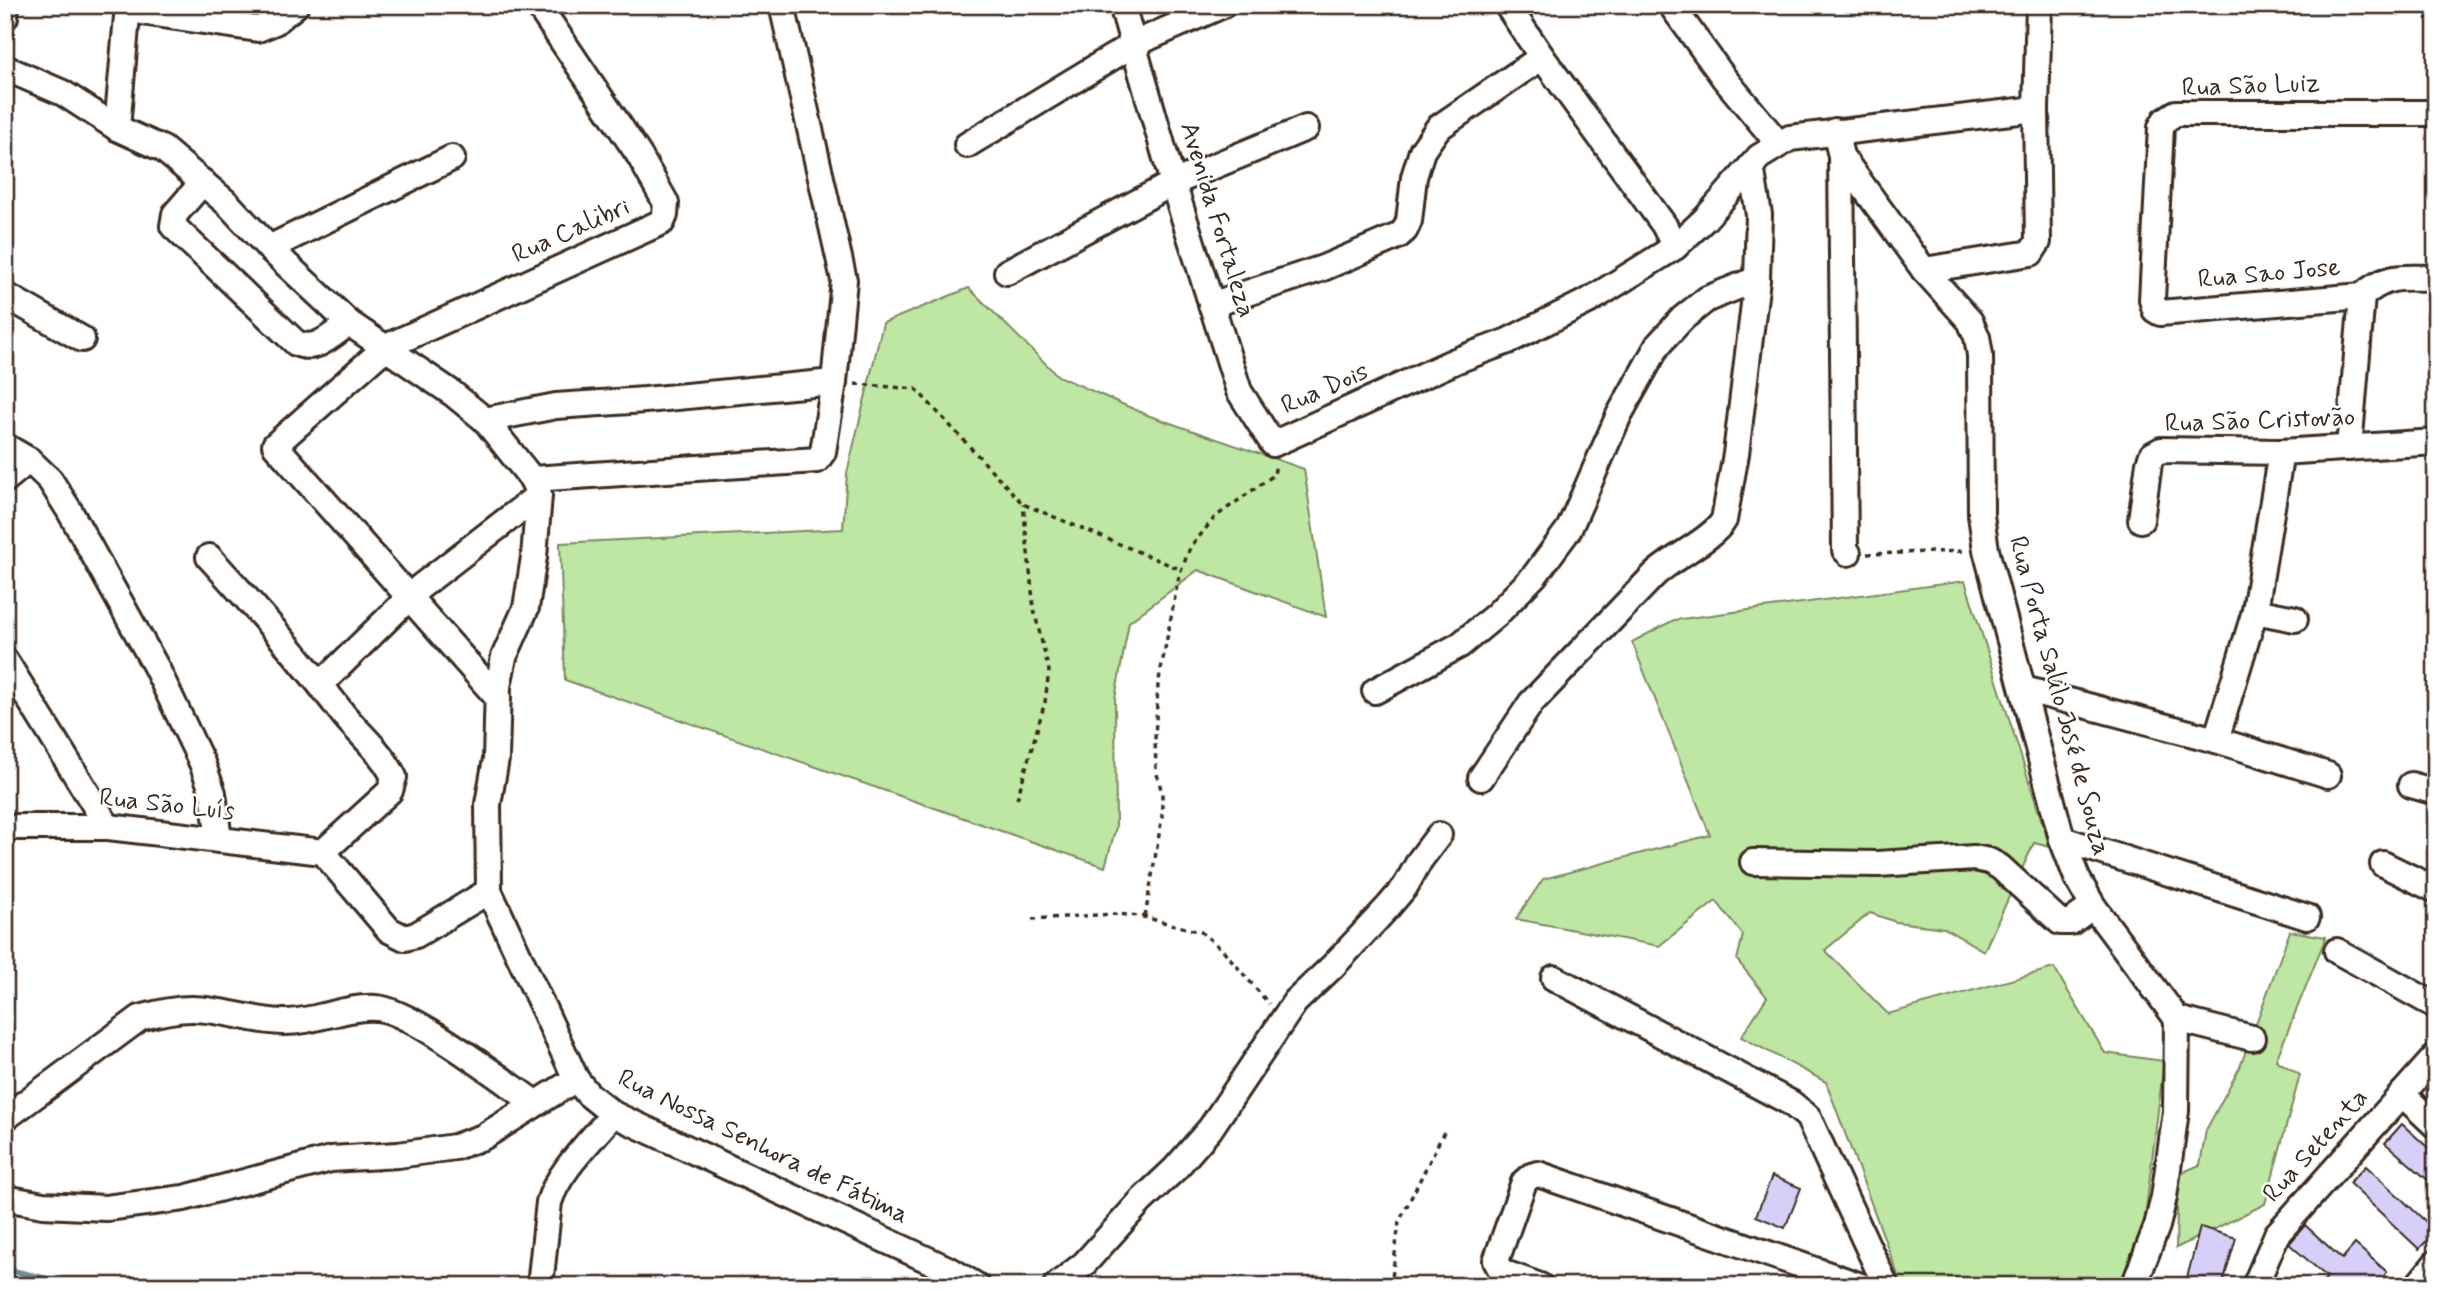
<svg xmlns="http://www.w3.org/2000/svg" width="2441" height="1291" font-family="Mynerve,sans-serif">
<rect width="100%" height="100%" fill="#fff"/>
<filter id="ink" filterUnits="userSpaceOnUse"><feTurbulence type="fractalNoise" baseFrequency=".0143" numOctaves="2"/><feDisplacementMap in="SourceGraphic" scale="14" xChannelSelector="R" yChannelSelector="G"/><feConvolveMatrix kernelMatrix="1 2 1 2 8 2 1 2 1" color-interpolation-filters="sRGB"/></filter>
<g filter="url(#ink)">
<g fill="#bee7a3" stroke="#7c8860" stroke-width="2">
<polygon points="969,288 1058,376 1147,415 1304,469 1326,617 1198,570 1129,622 1115,699 1116,827 1105,867 565,680 560,543 843,529 847,473 883,323"/>
<polygon points="1965,581 2050,847 2034,843 1984,951 1944,928 1896,922 1870,913 1825,950 1888,1014 2054,968 2105,1053 2164,1061 2145,1218 2122,1286 1902,1286 1826,1082 1741,1037 1767,997 1737,960 1743,935 1716,901 1659,946 1516,919 1543,879 1710,835 1632,642 1674,620"/>
<polygon points="2290,931 2326,937 2276,1060 2300,1075 2265,1204 2176,1248 2178,1174 2200,1165 2206,1130 2240,1067"/>
</g>
<g fill="none" stroke-linecap="round" stroke-linejoin="round">
<polyline stroke="#6b8d9a" stroke-width="6" points="5,1269 77,1286"/>
</g>
<g fill="#d6cff7" stroke="#3b2a1e" stroke-width="2">
<polygon points="2402,1124 2436,1155 2436,1187 2385,1143"/>
<polygon points="2366,1166 2436,1231 2419,1249 2349,1183"/>
<polygon points="1772,1176 1801,1188 1785,1228 1756,1216"/>
<polygon points="2305,1225 2342,1259 2355,1244 2387,1272 2376,1286 2319,1286 2327,1277 2289,1244"/>
<polygon points="2200,1227 2236,1238 2222,1286 2185,1286"/>
</g>
<g fill="none" stroke-linecap="round" stroke-linejoin="round">
<g stroke="#3b2a1e" stroke-width="30">
<g id="minor">
<polyline points="1122,5 1173,183 1239,391 1273,444 1455,361 1508,341 1590,300 1675,247 1705,219 1759,157 1790,138 2036,109"/>
<polyline points="1507,5 1542,57 1664,225 1675,247"/>
<polyline points="1671,5 1724,78 1778,143"/>
<polyline points="128,10 258,29 275,22 296,5"/>
<polyline points="5,17 6,5"/>
<polyline points="5,68 63,93 117,128 163,149 228,204 269,248 349,323 452,393 485,420 532,479 539,495 534,557 526,608 504,657 498,686 496,759 488,804 489,891 576,1079 588,1094 613,1114 952,1271 977,1286"/>
<path d="M2436 113H2176L2165 120 2161 127 2152 300 2155 310 2160 313 2362 296C2388 273 2404 278 2436 278"/>
<polyline points="117,128 128,5"/>
<polyline points="1835,131 1841,156 1924,270 1970,321 1977,337 1980,355 1981,515 1986,550 2062,839 2077,878 2093,906 2177,1019 2176,1111 2164,1197 2157,1226 2134,1286"/>
<polyline points="967,145 1134,44 1223,5"/>
<polyline points="1841,156 1845,550 1848,553"/>
<path d="M203 182 175 214 173 226 296 343C316 353 333 334 349 323"/>
<polyline points="269,248 452,158"/>
<polyline points="1924,270 2031,253 2038,242 2036,109 2039,5"/>
<polyline points="1007,272 1173,183 1306,128"/>
<polyline points="5,295 82,339"/>
<polyline points="1211,305 1323,268 1398,236 1405,230 1409,221 1414,177 1422,151 1438,128 1542,57"/>
<polyline points="485,420 556,406 645,400 834,382 844,280 782,5"/>
<polyline points="5,446 29,460 50,480 69,510 156,667 202,763 213,793 219,840"/>
<polyline points="2349,448 2362,296"/>
<polyline points="532,479 817,460 823,452 834,382"/>
<polyline points="5,480 29,460"/>
<polyline points="2141,520 2149,463 2152,455 2161,450 2281,452 2436,442"/>
<path d="M209 557C256 608 301 659 343 714 360 735 382 752 394 777L390 791 323 852"/>
<polyline points="2255,611 2295,619"/>
<polyline points="5,660 108,827"/>
<polyline points="321,684 420,587 539,495"/>
<polyline points="2024,689 2216,740 2328,775"/>
<polyline points="1375,691 1460,645 1496,615 1535,575 1569,529 1619,415 1658,345 1683,318 1707,299 1757,279"/>
<polyline points="498,698 275,445 386,347 662,222 665,215 666,203 639,155 538,5"/>
<polyline points="2216,740 2255,611 2281,452"/>
<path d="M1481 778 1531 703 1654 575C1673 557 1713 539 1724 520L1736 454 1757 279 1759 215 1751 166"/>
<polyline points="2411,785 2436,792"/>
<polyline points="5,827 108,827 323,852"/>
<polyline points="2062,839 2307,917"/>
<polyline points="323,852 389,930 405,938 416,935 489,891"/>
<polyline points="1753,862 1877,864 1974,858 1989,861 2000,867 2060,922 2071,922 2093,906"/>
<polyline points="2383,864 2436,890"/>
<polyline points="2337,951 2436,1006"/>
<polyline points="1554,978 1791,1103 1808,1117 1886,1286"/>
<polyline points="2177,1019 2252,1038"/>
<polyline points="2402,1094 2436,1126"/>
<path d="M5 1118 140 1018C157 1013 174 1009 192 1009 222 1009 252 1021 282 1022 314 1023 344 1006 376 1008 409 1009 503 1081 535 1103"/>
<polyline points="5,1198 43,1205 106,1208 184,1198 331,1159 398,1155 455,1147 483,1137 576,1079"/>
<path d="M540 1286 549 1202C559 1170 592 1140 613 1114"/>
<polyline points="1056,1286 1084,1264 1141,1201 1175,1169 1210,1129 1295,1002 1333,966 1388,907 1405,887 1420,860 1439,835"/>
<polyline points="1540,1286 1502,1272 1496,1261 1524,1182 1531,1176 1538,1174 1861,1286"/>
<polyline points="2255,1286 2277,1234 2436,1056"/>
<polyline points="2417,1286 2436,1263"/>
</g>
</g>
<g stroke="#3b2a1e" stroke-width="3.5" stroke-dasharray="5 5" stroke-linecap="butt">
<polyline points="855,384 916,389 1023,504 1182,570"/>
<polyline points="1867,554 1965,551"/>
<polyline points="1017,799 1045,702 1049,671 1034,610 1023,504"/>
<polyline points="1145,917 1162,817 1162,793 1156,770 1155,738 1158,685 1179,576 1190,548 1215,517 1274,475 1276,463"/>
<polyline points="1032,919 1114,914 1140,916 1201,932 1223,950 1269,1004"/>
<polyline points="1391,1286 1399,1222 1444,1132"/>
</g>
<use href="#minor" stroke="#fff" stroke-width="24"/>
</g>
</g>
<g text-anchor="middle" dominant-baseline="central" stroke-width="5" stroke-linejoin="round" paint-order="stroke">
<g font-size="26" fill="#3b2a1e" stroke="#fff">
<text transform="translate(2251 86) rotate(-2)">Rua São Luiz</text>
<text transform="translate(1217 220) rotate(73)">Avenida Fortaleza</text>
<text transform="translate(571 231) rotate(-24)">Rua Calibri</text>
<text transform="translate(2269 274) rotate(-5)">Rua Sao Jose</text>
<text transform="translate(1325 389) rotate(-24)">Rua Dois</text>
<text transform="translate(2260 421) rotate(-2)">Rua São Cristovão</text>
<text transform="translate(2059 696) rotate(75)">Rua Porta Salilo José de Souza</text>
<text transform="translate(167 805) rotate(6)">Rua São Luís</text>
<text transform="translate(2316 1146) rotate(-48)">Rua Setenta</text>
<text transform="translate(763 1147) rotate(26)">Rua Nossa Senhora de Fátima</text>
</g>
</g>
<rect width="2441" height="1291" fill="none" stroke="#fff" stroke-width="28"/>
<rect x="14" y="14" width="2413" height="1263" fill="none" stroke="#3b2a1e" stroke-width="2.5" filter="url(#ink)"/>
</svg>
